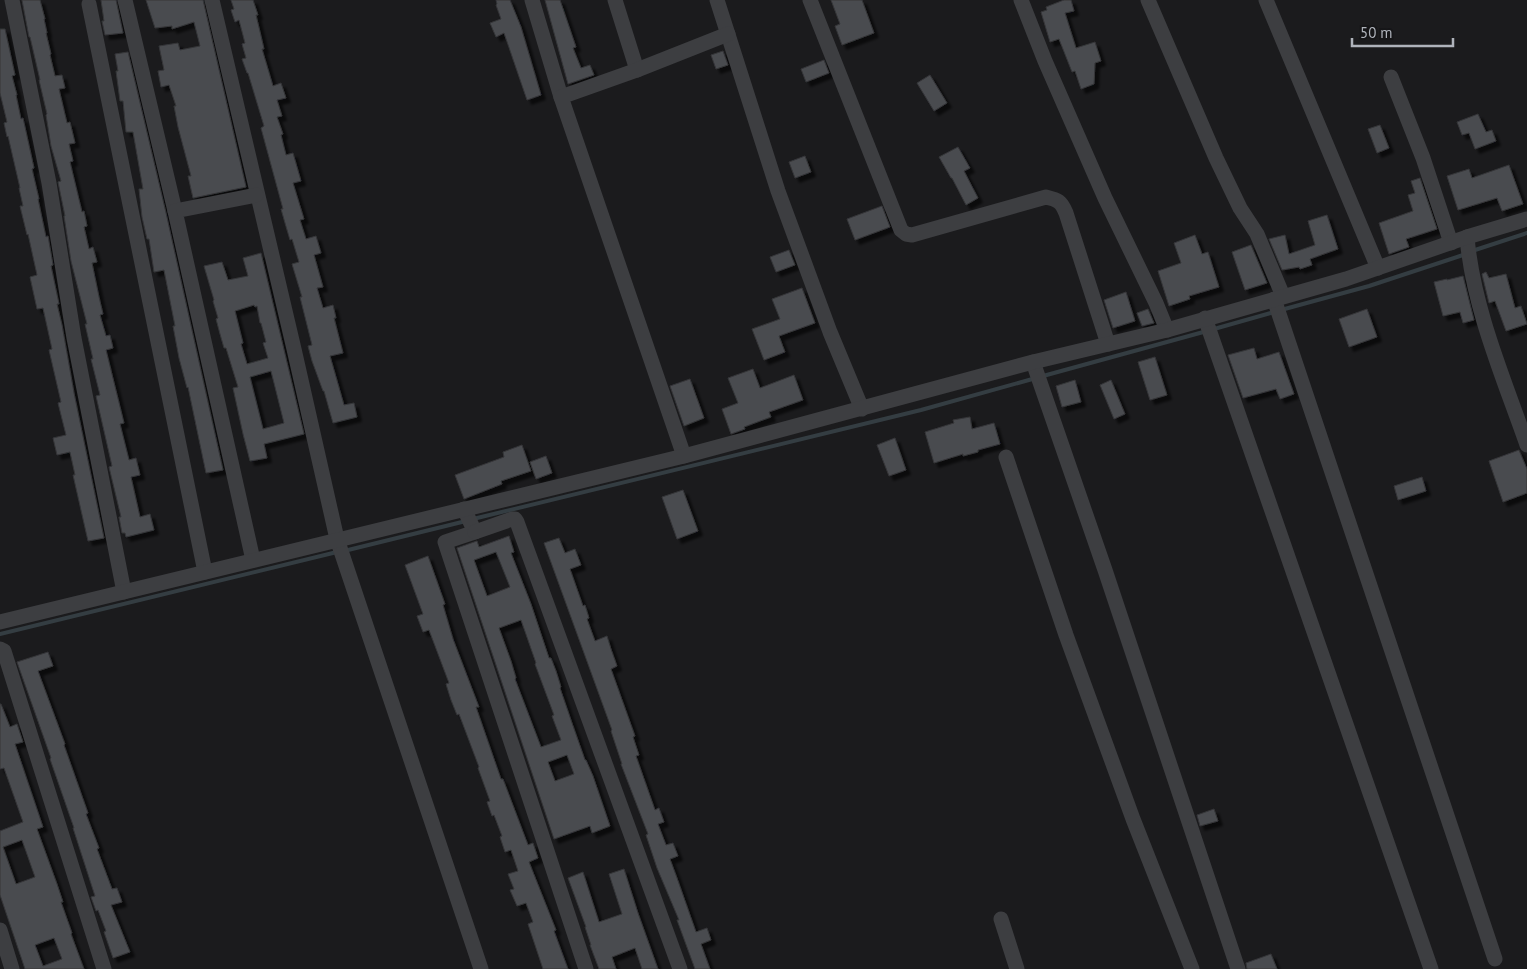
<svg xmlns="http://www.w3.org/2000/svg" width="1527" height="969" font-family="'PT Sans',sans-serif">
<defs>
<filter id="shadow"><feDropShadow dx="4.5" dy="4.5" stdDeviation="1" flood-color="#0009"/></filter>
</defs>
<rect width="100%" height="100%" fill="#1b1b1d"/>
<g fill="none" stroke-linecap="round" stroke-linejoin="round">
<g stroke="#343d42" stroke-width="4">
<polyline points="1472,251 1527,233"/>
<polyline points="1281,310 1369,286 1466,254"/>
<polyline points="1214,329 1274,312"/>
<polyline points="1043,376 1207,331"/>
<polyline points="473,519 921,410 1036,378"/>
<polyline points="344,551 466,521"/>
<polyline points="0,634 337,552"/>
</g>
</g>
<g fill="#4a4b4f" stroke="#353639" fill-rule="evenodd" filter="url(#shadow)">
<polygon points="22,0 40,0 45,19 44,19 47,33 46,33 51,54 50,55 55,76 62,75 65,88 59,89 67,123 70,122 75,143 69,144 73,161 70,162 82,212 84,211 87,226 84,227 89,249 93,247 97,262 92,263 99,297 103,314 100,315 106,336 110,335 113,348 106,350 124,423 120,424 129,460 136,458 140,475 131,477 140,517 150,514 154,530 126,537 125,533 122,533 119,517 121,517 109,467 112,466 96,396 100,395 91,359 93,359 85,324 87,324 71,261 64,216 65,216 58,182 61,181 51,146 46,115 47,114 39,80 40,80 30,37 29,37"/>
<polygon points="101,0 116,0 123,33 105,35 102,21 104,21"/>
<polygon points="146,0 203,0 246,187 193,198 188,176 191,176 178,127 174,106 176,106 169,85 161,87 158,71 164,70 159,46 178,43 180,50 200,46 194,22 172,29 172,26 155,28"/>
<polygon points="231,0 253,0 258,15 256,15 261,36 264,49 262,49 273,86 281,83 286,98 277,100 282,116 277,117 283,134 281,135 286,155 293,153 301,181 293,183 304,219 300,220 306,239 316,236 321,253 314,255 323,287 317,288 323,308 333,305 336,318 334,318 343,353 330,356 344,405 354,403 357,417 333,423 324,391 323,391 312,361 308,346 312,345 300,297 302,297 292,264 299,262 292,239 290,240 285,223 281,209 283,209 261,128 264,126 248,73 247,73 242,59 246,58 242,44 245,43 239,20 235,22 231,10 234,9"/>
<polygon points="496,0 510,0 521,27 541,95 527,100 504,33 496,37 490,23 501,19 496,5 497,4"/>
<polygon points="545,0 560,0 576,47 573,48 581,68 590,65 594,75 568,84"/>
<polygon points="831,0 862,0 874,33 842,45 835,26 840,24"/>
<polygon points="1064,0 1071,0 1074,11 1065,13 1076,48 1095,42 1101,61 1095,63 1094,84 1081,89 1075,71 1072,72 1059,39 1050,42 1041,12 1047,10 1046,7"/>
<polygon points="0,29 5,29 15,75 12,76 17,95 16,95 21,119 23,118 34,168 32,169 39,199 38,199 46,237 48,236 53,265 51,266 59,304 57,304 62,325 74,393 104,538 88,541 73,475 75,475 70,452 57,455 53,438 66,435 58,403 61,402 49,350 52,349 43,308 37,309 30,277 37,275 28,234 27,235 20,206 23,206 19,188 20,188 8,136 7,137 4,123 7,122 0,93"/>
<polygon points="723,51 728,65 716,69 711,55"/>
<polygon points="128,52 166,213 223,470 206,473 188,387 187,388 179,358 173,326 175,326 164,270 154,272 149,239 147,239 142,217 139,189 143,189 133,132 126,132 123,101 120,101 116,71 118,71 115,54"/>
<polygon points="824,60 829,73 806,82 801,69"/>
<polygon points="930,75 947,103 934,111 917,83"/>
<polygon points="1478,114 1486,132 1492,130 1496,141 1475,149 1469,133 1462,135 1457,122"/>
<polygon points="1380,125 1389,148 1377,153 1368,129"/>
<polygon points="958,147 970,168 964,171 978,198 966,205 952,178 951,178 939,157"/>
<polygon points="805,156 811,172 795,178 789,162"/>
<polygon points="1509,165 1523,204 1502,211 1497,198 1458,210 1447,176 1469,169 1472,178"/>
<polygon points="1420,178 1437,229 1406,239 1409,247 1389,254 1379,223 1413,211 1408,195 1415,193 1411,181"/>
<polygon points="882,206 890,227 855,240 847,219"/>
<polygon points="1327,215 1338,249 1310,259 1312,265 1300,269 1299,267 1282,270 1269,239 1285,235 1289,254 1315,245 1308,221"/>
<polygon points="1195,235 1202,254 1208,252 1219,287 1189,296 1190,299 1169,306 1158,271 1181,263 1174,243"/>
<polygon points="1251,245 1267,283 1245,290 1232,252"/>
<polygon points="789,250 795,265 776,272 770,257"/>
<path d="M261 253 304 434 264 444 267 458 250 461 243 434 233 388 238 387 226 348H224L220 334 216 319 218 318 213 301 214 300 204 266 222 262 228 280 248 276 243 258ZM254 305 255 307 257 306 260 323H261L266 342 263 343 268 358 247 364 241 344 243 343 235 311ZM271 371 284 423 263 429 250 377Z"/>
<polygon points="1486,272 1489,278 1506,274 1515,308 1521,306 1527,324 1506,331 1495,301 1489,303 1482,274"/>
<polygon points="1463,276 1474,320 1463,323 1460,312 1443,316 1434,282 1447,279 1447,280"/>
<polygon points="802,288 815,323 779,336 785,352 764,360 752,329 780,319 772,299"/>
<polygon points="1126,292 1135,321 1113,328 1104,300"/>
<polygon points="1148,309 1154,323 1142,326 1137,313"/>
<polygon points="1367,309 1377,337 1349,347 1339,319"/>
<polygon points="1254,348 1257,359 1279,352 1294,394 1280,399 1276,389 1243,398 1228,355"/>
<polygon points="1155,357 1167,395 1150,400 1138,362"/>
<polygon points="753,369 760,388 794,375 803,400 769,412 771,417 744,427 745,429 731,434 722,409 738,403 728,378"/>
<polygon points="690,379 704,418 684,426 670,386"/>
<polygon points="1075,380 1081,402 1062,407 1056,386"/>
<polygon points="1111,380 1125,414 1114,419 1100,385"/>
<polygon points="970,417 972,429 994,423 1000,444 978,450 978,452 963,456 963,454 934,463 925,432 954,423 953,420"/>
<polygon points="895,438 906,470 889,476 877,445"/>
<polygon points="522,445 531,471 501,481 502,484 464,499 455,475 504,457 503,452"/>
<polygon points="1519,450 1527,469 1527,493 1503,502 1489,461"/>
<polygon points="546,456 552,473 536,479 530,462"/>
<polygon points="1422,477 1426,491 1398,500 1394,486"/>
<polygon points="683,490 698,531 677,539 662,497"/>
<path d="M509 536 514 552 511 553 531 604 549 658H551L556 671 561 687 560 688 572 723 585 760H586L593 776 610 826 592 833 590 826 554 839 457 548 477 541 479 547ZM496 552 510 587 487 596 474 560ZM521 620 536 663 535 664 554 715 552 716 561 740 541 747 515 679 516 678 511 661 499 628ZM567 755 574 774 555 781 548 762Z"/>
<polygon points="559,538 565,553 575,549 581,565 570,569 583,606 585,605 589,618 587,619 595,641 607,636 611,649 617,666 611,669 635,736 633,737 639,755 636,756 655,810 659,808 664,822 658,824 666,845 673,843 678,856 670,859 677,878 696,932 707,928 711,940 701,944 710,969 695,969 677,920 679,920 657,868 646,835 648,834 621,764 622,764 611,731 612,730 544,543"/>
<polygon points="428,556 445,604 443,605 453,639 479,707 476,707 501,779 503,779 528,845 533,843 538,858 529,862 556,930 554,931 568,969 543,969 528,924 533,922 526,903 517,906 510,890 514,889 508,874 518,871 511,850 505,852 500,837 502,836 494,815 492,816 487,802 490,801 478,768 479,767 459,714 457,715 451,700 446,684 449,683 429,630 423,632 417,616 423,614 405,565"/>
<polygon points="48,652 53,666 38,671 65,744 64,745 88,813 86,814 99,848 97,849 112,889 117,888 122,902 111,905 130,952 113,958 104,932 106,931 98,910 96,911 91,897 95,896 73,828 74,828 50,759 51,758 17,662"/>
<path d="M0 704H1L10 727 17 724 23 742 15 744 43 827 37 829 57 884 63 902H61L72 933 71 934 84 969H25L0 895V831L23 822 4 768 0 769ZM22 840 35 877 16 884 3 847ZM54 938 62 959 43 966 35 945Z"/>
<polygon points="1214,809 1218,821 1200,826 1197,815"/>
<polygon points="624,869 638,913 658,969 642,969 635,948 612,957 616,969 599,969 590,945 591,945 585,927 586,927 568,878 583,872 599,922 622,914 609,874"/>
<polygon points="1271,954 1277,969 1247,969 1246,963"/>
</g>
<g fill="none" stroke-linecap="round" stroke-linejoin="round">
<g stroke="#3d3e41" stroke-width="15">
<polyline points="12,0 49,183 74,338 124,592"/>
<polyline points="125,0 175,211"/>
<polyline points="212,0 294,349 337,539 481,969"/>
<polyline points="532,0 561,97"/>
<polyline points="615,0 637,70"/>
<polyline points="717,0 778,191 830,332 862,409"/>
<path d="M810 0 901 230 906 234 912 235 1046 197C1058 200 1061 201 1066 213L1108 344"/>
<polyline points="1021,0 1045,61 1105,198 1156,303 1167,330"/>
<polyline points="1148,0 1216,158 1240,208 1257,234 1283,296"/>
<polyline points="1266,0 1378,268"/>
<polyline points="89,4 205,572"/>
<polyline points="1391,77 1423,158 1451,243"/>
<path d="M1467 237C1473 308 1504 379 1527 445"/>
<polyline points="1274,299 1495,959"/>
<polyline points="1205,318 1431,969"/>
<polyline points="1033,362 1105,570 1238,969"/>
<polyline points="684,456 561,97 637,70 728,34"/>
<polyline points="1006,457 1066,635 1133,819 1192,969"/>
<polyline points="464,509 475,532 445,542 586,969"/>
<polyline points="475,532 512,519 515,519 517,522 680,969"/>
<polyline points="253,560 175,211 256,195"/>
<polyline points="0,622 684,456 1033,362 1167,330 1346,279 1467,237 1527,219"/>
<polyline points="0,649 4,651 104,969"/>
<polyline points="1001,919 1017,969"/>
<polyline points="0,930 12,969"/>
</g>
</g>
<path d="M1352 38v8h101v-8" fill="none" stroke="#afb3bb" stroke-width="2.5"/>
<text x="1360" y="38" font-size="15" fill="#afb3bb" stroke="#161618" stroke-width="4" paint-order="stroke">50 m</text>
</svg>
